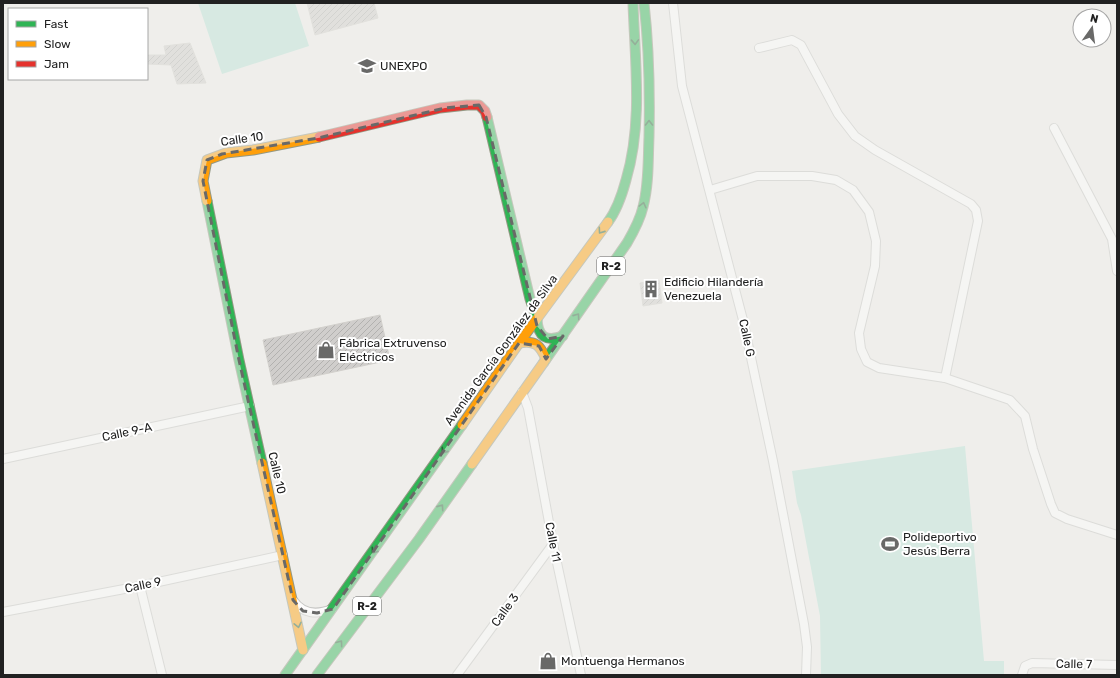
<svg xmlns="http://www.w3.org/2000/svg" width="1120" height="678" font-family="Rubik,sans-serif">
<defs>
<pattern id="building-hatch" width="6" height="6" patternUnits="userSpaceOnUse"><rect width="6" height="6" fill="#d0cecc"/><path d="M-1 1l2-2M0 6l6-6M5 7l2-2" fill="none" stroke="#b2b1af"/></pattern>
</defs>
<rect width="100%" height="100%" fill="#efeeeb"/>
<g fill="#bae2d7">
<polygon points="198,3 295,3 309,46 222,74"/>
<polygon points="965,446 984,661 1004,661 1004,675 821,675 820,616 801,515 797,503 792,471"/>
</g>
<g fill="url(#building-hatch)" stroke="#d2d0cc">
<polygon points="307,3 374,3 378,18 315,35"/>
<polygon points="190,43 206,83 177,84 171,65 147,64 147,55 166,55 164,46"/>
<polygon points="659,280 662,303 643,306 640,283"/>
<polygon points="380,315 390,360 273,385 263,340"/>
</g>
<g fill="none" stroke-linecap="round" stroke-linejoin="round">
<g stroke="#c6c6c4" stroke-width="10">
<g id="street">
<polyline points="673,3 682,86 743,320 773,461 804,624 807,647 806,675"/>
<polyline points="759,48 792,40 801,45 838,114 855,136 875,150 971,204 976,210 978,221 945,378"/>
<polyline points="1054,128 1112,239 1117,271"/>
<polyline points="710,190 757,176 812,176 836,180 853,190 869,212 876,241 875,266 859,333 861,349 867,362 879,368 945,378 1010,400 1025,416 1033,449 1051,504 1055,513 1067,519 1117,535"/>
<polyline points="522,392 528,408 553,544 581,675"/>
<polyline points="3,459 250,406"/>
<polyline points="140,586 162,675"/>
<path d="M293 600C302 614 317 615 332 609"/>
<polyline points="3,612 140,586 283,555"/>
<polyline points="457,675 553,544"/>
<polyline points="1022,675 1025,666 1032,663 1117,665"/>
</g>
</g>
<g stroke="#949884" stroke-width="11">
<g id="fast">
<polyline points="487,117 530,299 537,319"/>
<polyline points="207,201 239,360 262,463"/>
<path d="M608 222C617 210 622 195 626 180 643 123 635 62 633 3"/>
<path d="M537 319C538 337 546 342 563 336"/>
<path d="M544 362 627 243C634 231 640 220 643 207 649 184 648 160 649 137 650 92 649 47 644 3"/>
<polyline points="285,675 462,425"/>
<polyline points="317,675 419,539 472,464"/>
</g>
</g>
<g stroke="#949884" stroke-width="11">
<g id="slow">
<polyline points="207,201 203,181 207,160 226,153 253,150 319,137"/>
<path d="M519 343C535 340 540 345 546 359"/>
<polyline points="462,425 519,343 608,222"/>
<polyline points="262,463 303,650"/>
<polyline points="472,464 544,362"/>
</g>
</g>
<g stroke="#949884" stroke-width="11">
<polyline id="jam" points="319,137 440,108 467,105 479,105 485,111 487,117"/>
</g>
<use href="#street" stroke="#fdfcfc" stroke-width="8"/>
<use href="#fast" stroke="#30b455" stroke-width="9"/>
<use href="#slow" stroke="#ff9f0a" stroke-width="9"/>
<use href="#jam" stroke="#e5322d" stroke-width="9"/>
</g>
<defs><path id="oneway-chevron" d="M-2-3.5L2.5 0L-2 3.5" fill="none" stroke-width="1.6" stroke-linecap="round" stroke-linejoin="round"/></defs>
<g stroke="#286338">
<use href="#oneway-chevron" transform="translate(635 42) rotate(88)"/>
<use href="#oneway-chevron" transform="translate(649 123) rotate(-90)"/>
<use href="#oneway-chevron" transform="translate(643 205) rotate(-76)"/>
<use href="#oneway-chevron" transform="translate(601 231) rotate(125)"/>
<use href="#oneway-chevron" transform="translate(577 316) rotate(-55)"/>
<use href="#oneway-chevron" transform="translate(444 451) rotate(125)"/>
<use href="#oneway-chevron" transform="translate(441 507) rotate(-55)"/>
<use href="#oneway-chevron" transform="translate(374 551) rotate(125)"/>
<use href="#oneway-chevron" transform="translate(298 625) rotate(78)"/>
<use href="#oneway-chevron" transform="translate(340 643) rotate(-54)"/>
</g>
<path d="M0 0H1120V678H0ZM479 105 486 117 537 326 548 339 563 336 546 359 539 346 519 343 333 609 317 613 303 611 293 600 239 360 203 181 207 160 222 154 318 138 445 108Z" fill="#efeeeb" fill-opacity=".55" fill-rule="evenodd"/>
<path fill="none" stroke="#696968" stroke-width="3" stroke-dasharray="8 5" stroke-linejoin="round" d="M479 105 486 117 537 326 548 339 563 336 546 359 539 346 519 343 333 609 317 613 303 611 293 600 239 360 203 181 207 160 222 154 318 138 445 108Z"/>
<defs>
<g id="university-bare" transform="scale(1.38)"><path d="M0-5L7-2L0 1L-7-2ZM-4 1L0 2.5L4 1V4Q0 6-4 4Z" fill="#696968" stroke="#fff" stroke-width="2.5" paint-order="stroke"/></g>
<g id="building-bare" transform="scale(1.38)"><path d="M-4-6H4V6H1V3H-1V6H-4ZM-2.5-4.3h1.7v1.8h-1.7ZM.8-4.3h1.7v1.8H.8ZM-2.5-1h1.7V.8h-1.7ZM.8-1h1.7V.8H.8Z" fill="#696968" stroke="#fff" stroke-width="2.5" paint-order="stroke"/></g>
<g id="shop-bare" transform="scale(1.38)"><path d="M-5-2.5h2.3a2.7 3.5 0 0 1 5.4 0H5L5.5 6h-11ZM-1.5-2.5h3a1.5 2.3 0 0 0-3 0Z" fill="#696968" stroke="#fff" stroke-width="2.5" paint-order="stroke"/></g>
<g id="stadium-bare" transform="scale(1.38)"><path d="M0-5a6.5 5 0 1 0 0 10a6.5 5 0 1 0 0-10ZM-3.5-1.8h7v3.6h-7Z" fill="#696968" stroke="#fff" stroke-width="2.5" paint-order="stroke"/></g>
</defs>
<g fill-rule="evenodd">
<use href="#university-bare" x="367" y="66"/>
<use href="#building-bare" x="651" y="289"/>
<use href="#shop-bare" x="326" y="350"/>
<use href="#stadium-bare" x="890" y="544"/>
<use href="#shop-bare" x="548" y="661"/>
</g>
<g text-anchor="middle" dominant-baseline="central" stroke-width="4" stroke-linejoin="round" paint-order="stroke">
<g fill="#fff" stroke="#646464" stroke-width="1">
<rect x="597" y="257" width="28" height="18" rx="3"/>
<rect x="353" y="597" width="28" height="18" rx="3"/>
</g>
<g font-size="11" font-weight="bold" fill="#212121">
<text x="611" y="266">R-2</text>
<text x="367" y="606">R-2</text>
</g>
<g font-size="12" fill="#212121" stroke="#fff" text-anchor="start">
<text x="380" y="66">UNEXPO</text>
<text x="664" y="282">Edificio Hilandería<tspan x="664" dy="14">Venezuela</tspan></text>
<text x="339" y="343">Fábrica Extruvenso<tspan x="339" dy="14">Eléctricos</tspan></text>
<text x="903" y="537">Polideportivo<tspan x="903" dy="14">Jesús Berra</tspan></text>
<text x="561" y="661">Montuenga Hermanos</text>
</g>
<g font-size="12" fill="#212121" stroke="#fff">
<text transform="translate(242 139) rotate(-8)">Calle 10</text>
<text transform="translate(747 338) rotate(78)">Calle G</text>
<text transform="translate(501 350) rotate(-54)">Avenida García González da Silva</text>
<text transform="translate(127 432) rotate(-12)">Calle 9-A</text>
<text transform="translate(277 473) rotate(77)">Calle 10</text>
<text transform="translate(553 542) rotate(79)">Calle 11</text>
<text transform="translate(143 585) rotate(-12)">Calle 9</text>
<text transform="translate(505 610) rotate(-54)">Calle 3</text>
<text transform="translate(1074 664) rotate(1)">Calle 7</text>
</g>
</g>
<rect width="1120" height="678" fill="none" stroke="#212121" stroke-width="8"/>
<rect x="8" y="8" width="140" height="72" fill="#ffffff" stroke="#a6a6a6"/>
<rect x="16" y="21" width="20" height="6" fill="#30b455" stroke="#a6a6a6"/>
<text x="44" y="28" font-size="12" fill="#212121">Fast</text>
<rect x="16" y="41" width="20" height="6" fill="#ff9f0a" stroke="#a6a6a6"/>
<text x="44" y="48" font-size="12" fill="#212121">Slow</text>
<rect x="16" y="61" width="20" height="6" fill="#e5322d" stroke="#a6a6a6"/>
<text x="44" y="68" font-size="12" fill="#212121">Jam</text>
<g transform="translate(1092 28) rotate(14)"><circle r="19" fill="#ffffff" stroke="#a6a6a6"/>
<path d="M0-3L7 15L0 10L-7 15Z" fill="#696968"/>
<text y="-6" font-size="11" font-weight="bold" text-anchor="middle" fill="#212121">N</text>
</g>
</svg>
